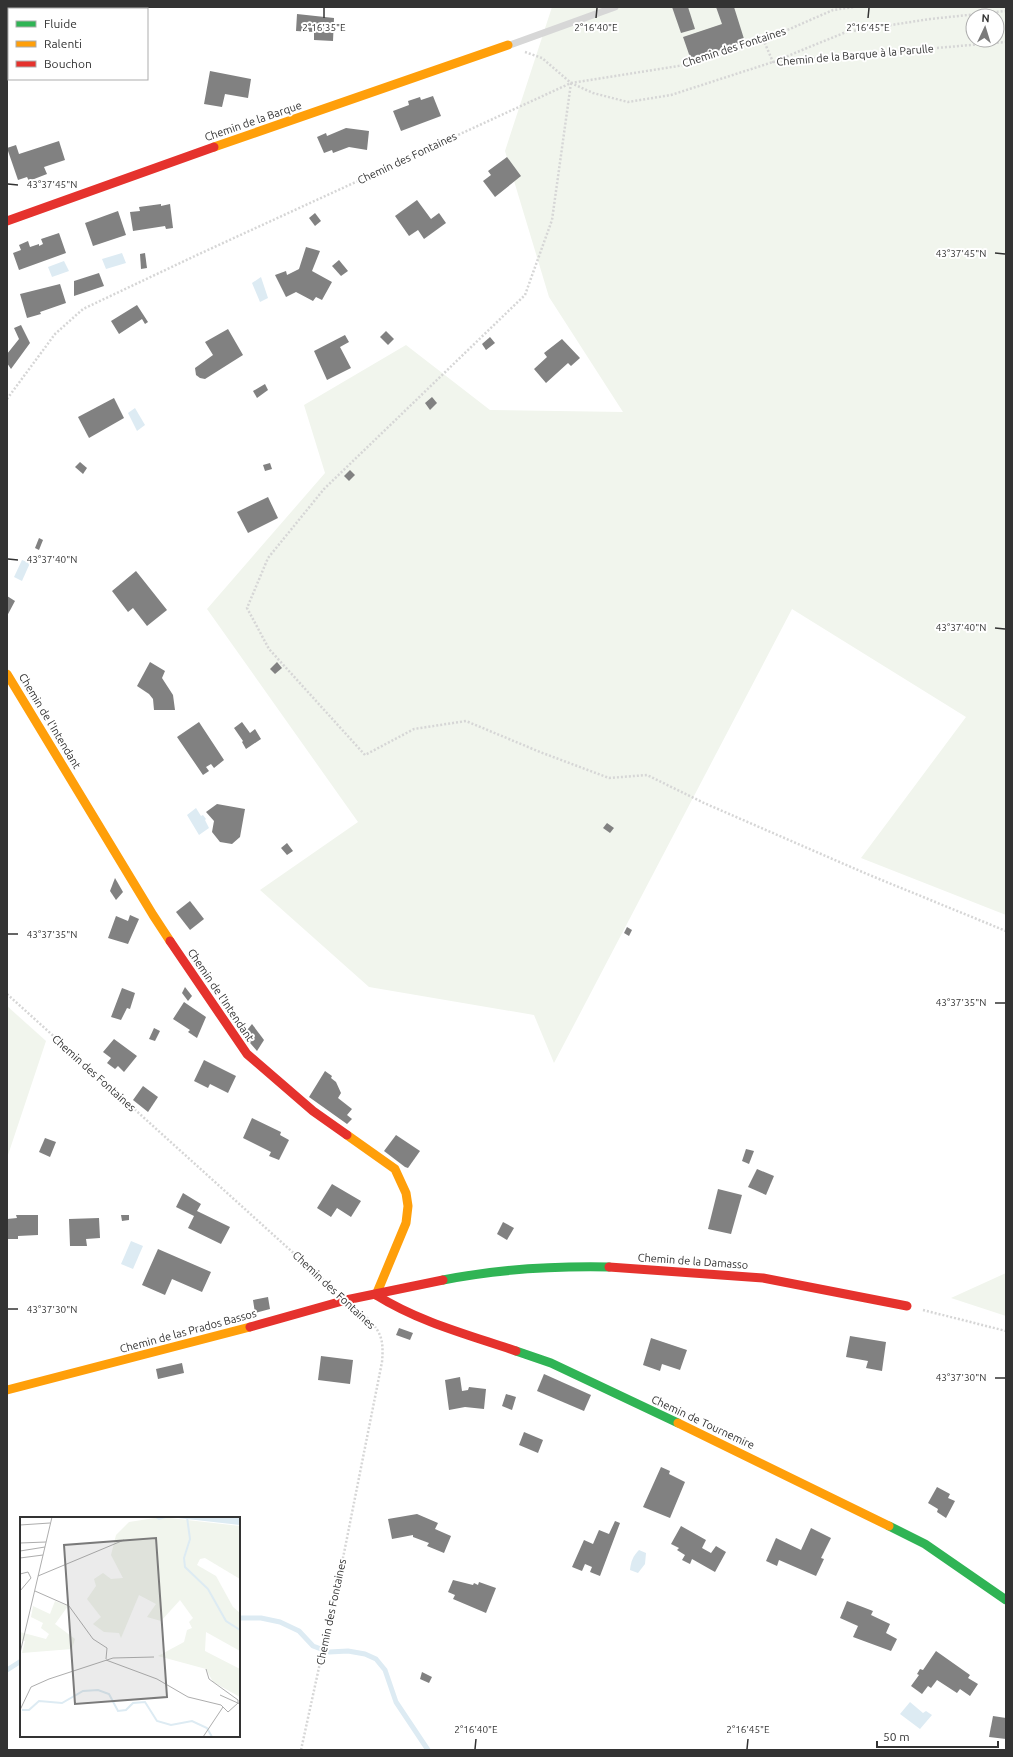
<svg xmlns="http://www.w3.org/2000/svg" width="1013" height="1757" font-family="Ubuntu,sans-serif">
<rect width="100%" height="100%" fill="#fff"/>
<g fill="#f1f5ed" fill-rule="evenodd">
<path d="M552 7H1006V915L861 858 966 717 792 609 554 1063 534 1015 369 987 260 890 358 822 207 609 325 473 304 405 406 345 490 410 623 412 549 297 505 151ZM973 16H997V40H973Z"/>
<polygon points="7,1006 46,1041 8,1155 7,1155"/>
<polygon points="1006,1273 1006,1316 951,1298"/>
</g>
<g fill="#ddebf3">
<polygon points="122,253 126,263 106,269 102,259"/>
<polygon points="64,261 69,271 52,277 48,267"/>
<polygon points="261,277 268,298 260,302 252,283"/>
<polygon points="135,408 145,425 137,431 128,413"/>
<polygon points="22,560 30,563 22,581 14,577"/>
<polygon points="196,808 201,816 203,815 206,819 205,820 209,828 199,835 187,815"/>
<polygon points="131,1241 143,1246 133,1269 121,1264"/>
<path d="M639 1550 646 1553 645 1564 638 1573 630 1570C631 1561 633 1556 639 1550Z"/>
<polygon points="910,1702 923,1713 926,1711 932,1715 920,1729 900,1714"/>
</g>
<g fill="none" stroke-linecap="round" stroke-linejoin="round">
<g stroke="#ddebf3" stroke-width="5">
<polyline points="239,1618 261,1618 280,1622 299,1631 313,1646 329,1652 348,1651 365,1654 376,1659 385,1670 396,1702 428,1750"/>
<polyline points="7,1670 21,1661"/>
</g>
</g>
<g fill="#818181">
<polygon points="672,7 688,7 695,29 681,33"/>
<polygon points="716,7 734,7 745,42 691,60 683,37 722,24"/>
<polygon points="297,14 334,18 333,41 314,40 314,32 296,31"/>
<polygon points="210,71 251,79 248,98 225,94 222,107 204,104"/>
<polygon points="433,96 441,116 401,131 393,111 409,105 408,101 420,97 421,100"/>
<polygon points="346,128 369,131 367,150 349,147 333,153 332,150 324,153 317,137 326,133 327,136"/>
<polygon points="59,141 65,160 44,167 47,174 29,181 27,177 18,180 7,148 16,145 19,154"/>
<polygon points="507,157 521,176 495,197 483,181 491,175 488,171"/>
<polygon points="417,200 431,219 439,213 446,223 424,239 418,230 409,236 395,216"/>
<polygon points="161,204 161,206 170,204 173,228 166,229 165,226 133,231 130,212 140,211 139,207"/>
<polygon points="118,211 126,235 93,246 85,223"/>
<polygon points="315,213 321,221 315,226 309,218"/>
<polygon points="59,233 66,253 19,270 13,253 21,250 19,245 28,241 30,247 39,244 39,246 43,244 41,239"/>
<polygon points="306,247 320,251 312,271 332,282 322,300 316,297 313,301 296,292 286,297 275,275 286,271 287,275 299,269"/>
<polygon points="145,253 147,268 141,269 140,254"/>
<polygon points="339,260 348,271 341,276 332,266"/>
<polygon points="99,273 104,286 74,296 74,281"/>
<polygon points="60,284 66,303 40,312 41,314 27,318 20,294"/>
<polygon points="137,305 148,322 145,324 142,319 119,334 111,321"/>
<polygon points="21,325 30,343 11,369 7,363 7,354 19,339 14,328"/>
<polygon points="228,329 243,355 205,379 200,378 196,375 195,368 213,355 205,342"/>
<polygon points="386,331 394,339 388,345 380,337"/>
<polygon points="345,335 349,342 340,347 351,368 327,380 314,351"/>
<polygon points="490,337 495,343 486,350 482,344"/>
<polygon points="562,339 580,358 571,366 568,363 546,383 534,369 547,357 544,353"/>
<polygon points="265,384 268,390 257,398 253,391"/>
<polygon points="432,397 437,403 430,410 425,403"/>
<polygon points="114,398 124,418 89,438 78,417"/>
<polygon points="80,462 87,468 83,474 75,467"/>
<polygon points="270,463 272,469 265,471 263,465"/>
<polygon points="350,470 355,475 349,481 344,476"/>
<polygon points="268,497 278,518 248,533 237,512"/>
<polygon points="39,538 43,540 39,550 35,548"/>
<polygon points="136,571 167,610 147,626 133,608 128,612 112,591"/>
<polygon points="7,596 15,601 7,616"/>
<polygon points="150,662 165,671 162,678 173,695 175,710 154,710 153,699 149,694 137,686"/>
<polygon points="277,662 282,668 275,674 270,669"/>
<polygon points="199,722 224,760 214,768 211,764 206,767 209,771 203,775 177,737"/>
<polygon points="242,722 250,733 255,729 261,739 246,749 242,742 243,741 234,728"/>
<polygon points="217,804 245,809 240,837 232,844 220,842 212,832 214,821 206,812"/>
<polygon points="607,823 614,828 610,833 603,828"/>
<polygon points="287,843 293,851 287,855 281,848"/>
<polygon points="115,878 123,892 116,900 110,891"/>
<polygon points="190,901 204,919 190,930 176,912"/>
<polygon points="130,915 139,919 128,944 108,938 116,916 128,921"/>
<polygon points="627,927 632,930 629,936 624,933"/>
<polygon points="185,987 192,996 188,1001 182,993"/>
<polygon points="122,988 135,993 130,1009 127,1008 121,1020 111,1017"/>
<polygon points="184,1002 206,1017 197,1038 188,1032 190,1030 173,1019"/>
<polygon points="252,1024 264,1040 257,1051 243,1035"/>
<polygon points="154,1028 160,1031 155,1041 149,1039"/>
<polygon points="114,1039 137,1056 124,1072 118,1066 115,1069 107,1063 111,1058 103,1052"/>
<polygon points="204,1060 236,1076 228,1093 210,1084 208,1088 194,1081"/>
<polygon points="325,1071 332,1076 331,1078 336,1082 341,1093 338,1098 352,1109 347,1115 352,1119 347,1124 309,1097"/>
<polygon points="143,1086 158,1097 148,1112 133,1100"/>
<polygon points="252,1118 281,1132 280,1135 289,1140 279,1160 269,1156 271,1152 243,1138"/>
<polygon points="396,1135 420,1151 408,1168 405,1167 384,1151"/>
<polygon points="45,1138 56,1142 50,1157 39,1152"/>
<polygon points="746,1149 754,1151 749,1164 742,1161"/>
<polygon points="757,1169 774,1176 766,1195 748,1187"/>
<polygon points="332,1184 361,1201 351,1217 337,1208 331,1217 317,1208"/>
<polygon points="718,1189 742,1195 731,1234 708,1229"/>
<polygon points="183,1193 201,1204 197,1211 230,1227 221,1244 188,1228 194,1216 176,1207"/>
<polygon points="16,1215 38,1215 38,1235 18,1236 18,1239 7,1239 7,1219 17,1218"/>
<polygon points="121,1215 129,1215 129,1220 122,1221"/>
<polygon points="99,1218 100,1238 86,1239 87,1246 70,1246 69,1219"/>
<polygon points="503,1222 514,1228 507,1240 497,1234"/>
<polygon points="158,1249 211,1272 202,1292 172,1279 165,1295 142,1285"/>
<polygon points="268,1297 270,1309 255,1313 253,1300"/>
<polygon points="399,1328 413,1333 410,1340 396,1335"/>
<polygon points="850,1336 886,1342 882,1371 866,1368 868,1361 846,1357"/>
<polygon points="651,1338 687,1350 680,1370 662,1364 660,1371 643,1365"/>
<polygon points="321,1356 353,1360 350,1384 318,1380"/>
<polygon points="182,1363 184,1373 158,1379 156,1369"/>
<polygon points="544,1374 591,1395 584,1411 537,1391"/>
<polygon points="460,1377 462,1391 468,1390 469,1387 486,1389 484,1409 465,1407 449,1410 445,1380"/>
<polygon points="506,1394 516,1397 512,1410 502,1406"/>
<polygon points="524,1432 543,1440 538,1453 519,1445"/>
<polygon points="661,1467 670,1471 669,1474 685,1482 670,1518 643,1507"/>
<polygon points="937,1487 950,1494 948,1498 955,1501 946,1518 937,1512 938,1509 928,1503"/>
<polygon points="417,1514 438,1523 435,1529 451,1536 444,1553 427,1546 429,1543 413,1537 413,1535 392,1539 388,1519"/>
<polygon points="615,1521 620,1523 600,1576 590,1572 592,1567 585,1564 582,1571 572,1567 584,1540 593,1544 599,1530 609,1534"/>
<polygon points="681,1526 706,1540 702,1548 711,1553 716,1546 726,1552 715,1572 692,1559 690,1564 682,1560 685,1555 677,1550 679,1548 671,1544"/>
<polygon points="811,1528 831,1538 821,1558 824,1559 816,1576 779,1560 777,1566 766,1561 776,1538 801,1550"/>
<polygon points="453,1580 473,1585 474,1583 478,1585 479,1582 496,1588 486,1613 453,1599 455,1595 448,1592"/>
<polygon points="847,1601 873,1611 871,1615 890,1624 886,1633 897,1639 891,1651 853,1637 858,1626 840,1618"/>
<polygon points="936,1651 970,1675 968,1678 978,1684 970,1696 960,1689 957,1693 937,1680 931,1688 928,1686 922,1694 911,1686 919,1675 917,1674 920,1669 923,1670"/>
<polygon points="422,1672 432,1677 429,1683 420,1679"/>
<polygon points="993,1716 1006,1718 1006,1739 989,1737"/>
</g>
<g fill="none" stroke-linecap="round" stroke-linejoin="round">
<g stroke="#d6d6d6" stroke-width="2.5" stroke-dasharray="2 2" stroke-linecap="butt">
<polyline points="763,39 773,62 846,32 930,19 1006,11"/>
<polyline points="525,52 542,58 571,83 593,93 628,102 671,95 773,62 1006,42"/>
<polyline points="571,83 552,220 525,295 324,489 268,558 247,608 269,649 365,755 414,729 466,721 540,752 609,778 647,775 704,803 867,874 1006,931"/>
<polyline points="7,399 55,334 83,309 197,255 571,83 691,64 776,35 833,10 854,7"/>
<polyline points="7,994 330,1286"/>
<polyline points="923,1310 1006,1331"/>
<path d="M301 1750 344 1553 382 1362C384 1338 381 1331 363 1314"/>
</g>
<polyline stroke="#d7d7d7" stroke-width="7" points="510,45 615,7"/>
<g stroke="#30b455" stroke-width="9">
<path d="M443 1280C498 1269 553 1266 609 1267"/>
<polyline points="516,1351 551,1363 678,1423"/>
<polyline points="889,1526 925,1544 1006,1600"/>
</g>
<g stroke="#ff9f0a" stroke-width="9">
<polyline points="214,147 508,45"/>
<polyline points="7,674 153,915 170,941"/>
<polyline points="347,1135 395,1169 406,1193 408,1206 406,1223 376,1295"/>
<polyline points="7,1390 250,1327"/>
<polyline points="678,1423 889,1526"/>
</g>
<g stroke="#e5322d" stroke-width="9">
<polyline points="7,221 214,147"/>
<polyline points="170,941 247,1054 313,1111 347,1135"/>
<polyline points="609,1267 763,1278 907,1306"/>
<path d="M376 1295C419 1322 469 1335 516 1351"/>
<polyline points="250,1327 346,1300 443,1280"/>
</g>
</g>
<path fill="none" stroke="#333" stroke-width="1.5" d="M324 18V8M596 18 597 8M868 18 869 8M8 184 18 185M995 253 1005 254M8 559 18 560M995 628 1005 629M8 934H18M995 1003H1005M8 1309H18M995 1378H1005M475 1749 476 1739M747 1749 748 1739"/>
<g text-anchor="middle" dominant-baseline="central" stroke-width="4" stroke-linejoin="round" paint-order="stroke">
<g font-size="11" fill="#333" stroke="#fff">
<text transform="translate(734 47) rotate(-18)">Chemin des Fontaines</text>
<text transform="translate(855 55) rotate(-5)">Chemin de la Barque à la Parulle</text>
<text transform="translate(253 121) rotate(-19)">Chemin de la Barque</text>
<text transform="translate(407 158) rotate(-25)">Chemin des Fontaines</text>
<text transform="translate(50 721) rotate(59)">Chemin de l'Intendant</text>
<text transform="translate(221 995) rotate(56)">Chemin de l'Intendant</text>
<text transform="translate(94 1073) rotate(42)">Chemin des Fontaines</text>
<text transform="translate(693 1261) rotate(4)">Chemin de la Damasso</text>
<text transform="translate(334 1290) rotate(43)">Chemin des Fontaines</text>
<text transform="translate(188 1331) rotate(-15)">Chemin de las Prados Bassos</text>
<text transform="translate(703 1422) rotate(25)">Chemin de Tournemire</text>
<text transform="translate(331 1612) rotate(-78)">Chemin des Fontaines</text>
</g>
</g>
<g transform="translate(20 1517)">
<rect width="220" height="220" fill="#fff"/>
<path d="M141 0 220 9V62L185 41 180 42 177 48 196 59 213 90 220 96V134L186 115 185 134 220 152V180L193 165 186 152 138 139 164 125 167 113 172 111 169 105 173 101 160 83 141 104 127 100 136 87 119 78 101 121 99 116 84 115 73 107 81 100 67 82 76 69 74 62 83 56 91 62 103 61 91 38 96 18 109 5ZM35 84 48 89 35 107 55 122 52 132 2 136 5 124 0 123V115L26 122 29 117 21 111 23 106 11 100 13 89 30 97Z" fill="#f1f5ed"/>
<path d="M134 0H220V8L149 0 139 3Z" fill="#ddebf3"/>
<path fill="none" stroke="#ddebf3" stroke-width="2" d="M167 0 170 22 164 41 165 50 188 72 206 104 220 113M2 193H9L19 184 42 186 63 174 78 173 89 177 98 194 106 193 113 186 125 185 137 204 151 208 172 204 187 211 192 220"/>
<path fill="none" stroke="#adadad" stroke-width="1" d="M0 8 30 6M0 26 26 25M0 34 25 30M0 41 23 38M0 57 8 55 11 61 0 74M18 59 104 23M15 74 49 89 73 122 87 131 86 142M0 136 32 0M86 143 137 162 168 180 201 188 208 195 218 186M186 152 189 162 218 183V186M200 178 220 187M0 193 11 170 29 162 93 141 134 140M183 220 203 190"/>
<path fill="#7a7a7a" fill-opacity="0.15" stroke="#7a7a7a" stroke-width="2" d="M136 21 147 180 55 187 44 28Z"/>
<rect width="220" height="220" fill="none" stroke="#333" stroke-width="2"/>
</g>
<g font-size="10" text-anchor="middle" fill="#333" stroke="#fff" stroke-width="4" stroke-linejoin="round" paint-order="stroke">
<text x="324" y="31">2°16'35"E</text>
<text x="596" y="31">2°16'40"E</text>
<text x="868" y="31">2°16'45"E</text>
<text x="52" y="188">43°37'45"N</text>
<text x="961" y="257">43°37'45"N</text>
<text x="52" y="563">43°37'40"N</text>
<text x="961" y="631">43°37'40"N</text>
<text x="52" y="938">43°37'35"N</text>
<text x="961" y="1006">43°37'35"N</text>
<text x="52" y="1313">43°37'30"N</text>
<text x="961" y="1381">43°37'30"N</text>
<text x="476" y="1733">2°16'40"E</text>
<text x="748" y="1733">2°16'45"E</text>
</g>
<rect width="1013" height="1757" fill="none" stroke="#333333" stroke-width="16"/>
<rect x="8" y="8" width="140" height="72" fill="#ffffff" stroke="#adadad"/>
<rect x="16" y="21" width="20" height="6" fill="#30b455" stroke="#adadad"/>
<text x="44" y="28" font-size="12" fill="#333333">Fluide</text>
<rect x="16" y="41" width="20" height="6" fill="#ff9f0a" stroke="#adadad"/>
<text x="44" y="48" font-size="12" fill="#333333">Ralenti</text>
<rect x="16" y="61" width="20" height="6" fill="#e5322d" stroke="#adadad"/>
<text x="44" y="68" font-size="12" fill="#333333">Bouchon</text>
<g transform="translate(985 28) rotate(4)"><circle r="19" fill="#ffffff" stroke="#adadad"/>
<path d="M0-3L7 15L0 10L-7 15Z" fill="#7a7a7a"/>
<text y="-6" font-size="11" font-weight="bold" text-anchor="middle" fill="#333333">N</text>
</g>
<path d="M877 1741v6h121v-6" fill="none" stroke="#333333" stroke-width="2"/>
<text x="883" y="1741" font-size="12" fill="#333333" stroke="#ffffff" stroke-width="3" paint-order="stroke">50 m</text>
</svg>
